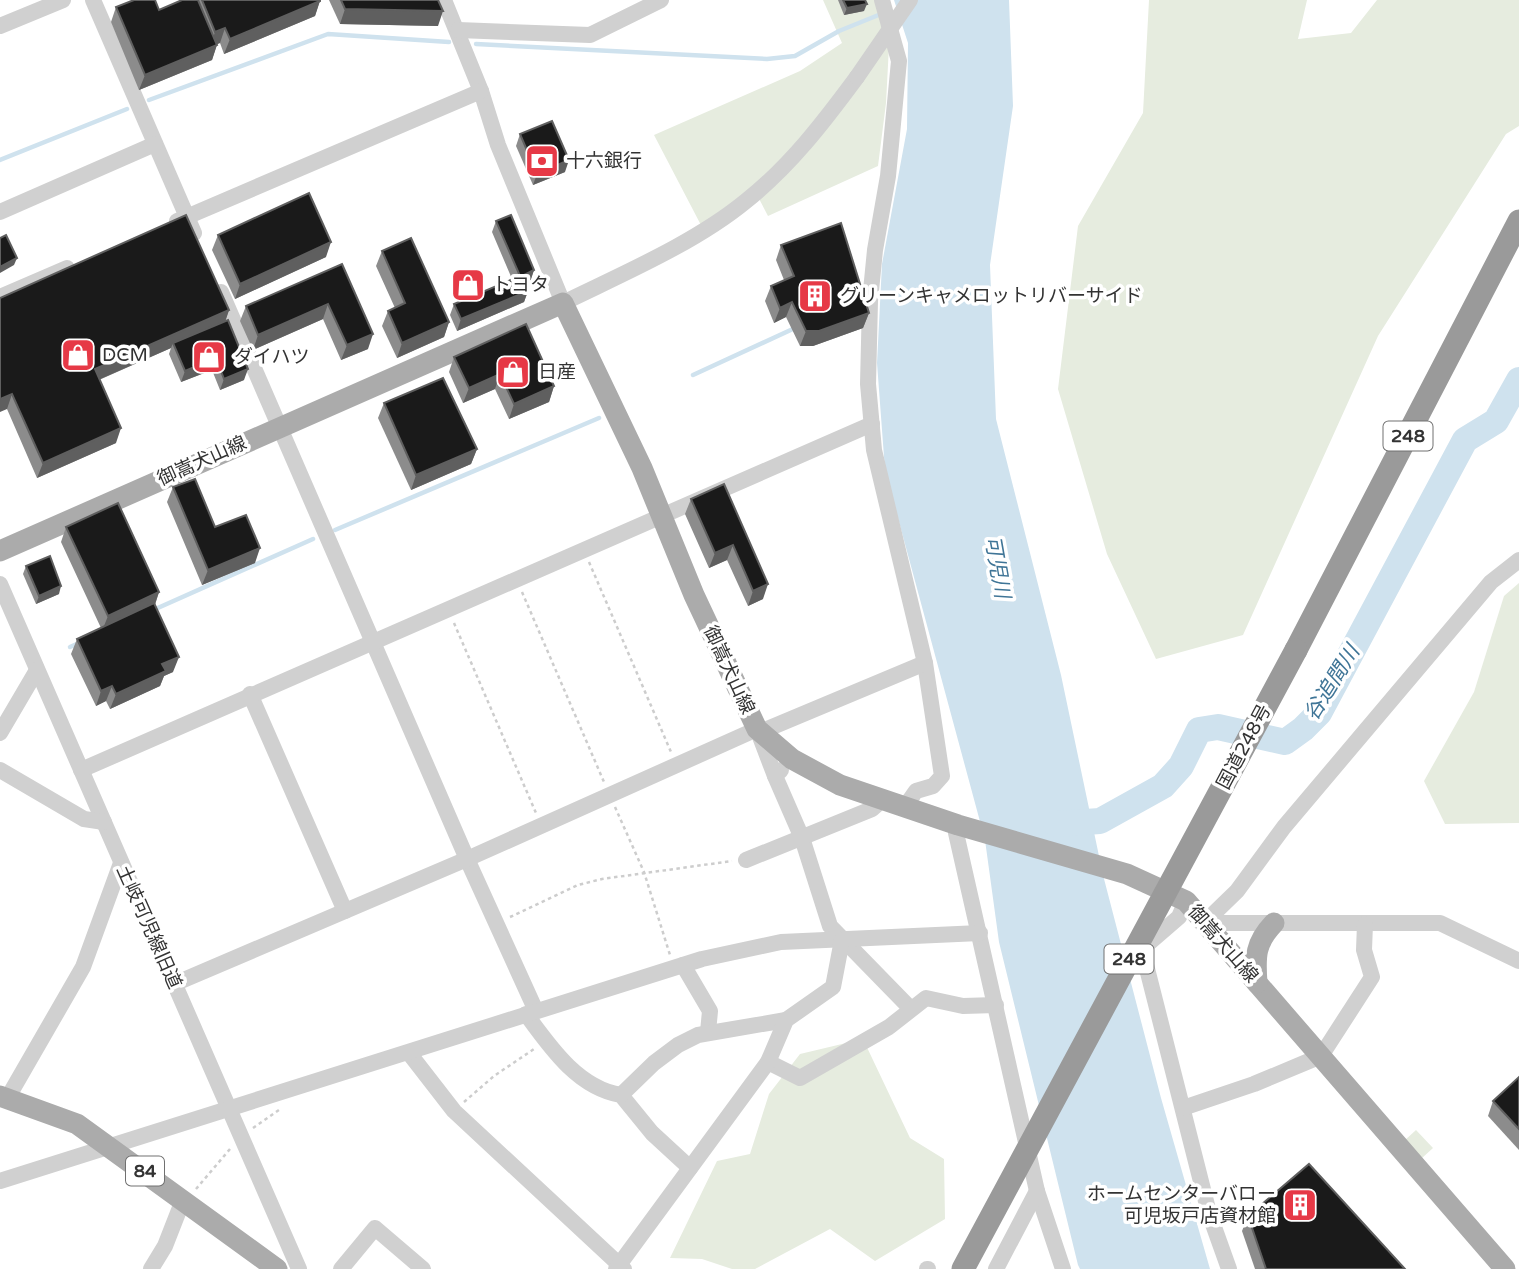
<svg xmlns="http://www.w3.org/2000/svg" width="1519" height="1269" font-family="'Varela Round','Noto Sans JP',sans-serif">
<rect width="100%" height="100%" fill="#fff"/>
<g fill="#e6ecdf">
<polygon points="823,0 881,0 890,27 886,103 878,166 768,216 756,193 703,229 654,135 800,71 842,43"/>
<polygon points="1149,0 1307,0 1298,39 1351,33 1377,0 1519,0 1519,126 1506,134 1378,336 1243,635 1156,659 1107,554 1058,389 1078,226 1143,113"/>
<polygon points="1519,583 1519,823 1445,824 1424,781 1474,692 1504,596"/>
<polygon points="863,1039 910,1138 944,1159 945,1219 875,1261 830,1229 755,1269 732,1269 702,1259 670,1258 717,1161 750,1154 769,1094 800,1054"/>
<polygon points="1416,1130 1433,1148 1421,1159 1404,1141"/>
</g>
<polygon fill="#cfe2ee" points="894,0 1009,0 1013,106 990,265 996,419 1061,675 1103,875 1161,1098 1210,1269 1080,1269 1078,1265 999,942 985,840 885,470 877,363 882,264 907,129 908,43"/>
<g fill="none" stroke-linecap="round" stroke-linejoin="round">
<g stroke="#cfe2ee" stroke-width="4.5">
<polyline points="476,44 767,59 795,56 839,31 881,14"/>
<polyline points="149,100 328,34 449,42"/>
<polyline points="0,160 127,109"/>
<polyline points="693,375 795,328"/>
<polyline points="335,530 599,418"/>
<polyline points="151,611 313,539"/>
<polyline points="70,647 79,643"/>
</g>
<polyline stroke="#cfe2ee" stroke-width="26" points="1056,824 1100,821 1163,786 1181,766 1199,730 1218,727 1285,742 1303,729 1319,713 1465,440 1496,421 1519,380"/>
<g stroke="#cdcdcd" stroke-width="2.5" stroke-dasharray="3.5 3.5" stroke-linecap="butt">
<polyline points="589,562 671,752"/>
<polyline points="522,592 604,782"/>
<polyline points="454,623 536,813"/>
<polyline points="615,807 644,872 670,955"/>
<polyline points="510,917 578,885 602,879 732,861"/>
<polyline points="464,1102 494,1076 534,1049"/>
<polyline points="253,1128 279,1110"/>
<polyline points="196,1189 230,1149"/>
</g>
<g stroke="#d0d0d0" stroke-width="16">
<polyline points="93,0 194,233"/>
<path d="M444 0 481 91 498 145 563 303C622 274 695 243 746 201 790 166 823 123 857 77"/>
<polyline points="882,0 899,61 888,176 875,250 870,301 868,384 874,450 925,663 942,776 933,786 916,791 904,808"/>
<polyline points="0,26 63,0"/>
<polyline points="458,30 590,35 661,0"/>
<polyline points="0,212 155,144"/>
<polyline points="177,221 481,91"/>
<polyline points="221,292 467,859 536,1011"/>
<polyline points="0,297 67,268"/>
<polyline points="0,584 299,1269"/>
<polyline points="250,694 345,911"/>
<polyline points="760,732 925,663"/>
<polyline points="0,733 37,670"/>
<polyline points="0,770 84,819 104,822"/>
<polyline points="81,770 872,424"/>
<polyline points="781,770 775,776 802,838 830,926 910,1008"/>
<polyline points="958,825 956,833 1037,1191 1063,1269"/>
<polyline points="746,860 872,809 881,801"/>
<polyline points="1186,901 1179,917 1142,949 1209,1213 1229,1269"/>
<polyline points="1204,923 1237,891 1284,827 1491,582 1519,560"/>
<polyline points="1204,923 1440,923 1519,961"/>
<polyline points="683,965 710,1011 708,1032"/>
<polyline points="174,984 467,859 757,729 775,776"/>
<path d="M526 1014C550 1047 578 1088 621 1095L652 1133 690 1168"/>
<polyline points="409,1053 454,1111 624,1269"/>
<polyline points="768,1062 800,1078 889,1027 926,998 963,1006 996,1005"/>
<polyline points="621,1095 654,1063 678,1045 698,1035 786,1020"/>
<polyline points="7,1099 83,967 121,863"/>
<polyline points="1183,1108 1254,1084 1321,1056 1372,977 1364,950 1365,924"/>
<polyline points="0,1181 702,959 781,942 980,933"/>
<polyline points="151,1269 165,1246 183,1200"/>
<polyline points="341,1269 375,1228 423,1269"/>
<polyline points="616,1269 768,1062 786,1020 833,987 842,940"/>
<polyline points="927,1269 928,1269"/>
<polyline points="996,1269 1037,1191"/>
</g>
<g stroke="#ababab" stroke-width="21">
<polyline points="0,551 563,303 642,468 694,595 757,729 792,759 840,785 958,825 1127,874 1186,901 1505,1269"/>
<path d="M1257 983C1255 956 1255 943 1274 923"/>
<polyline points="0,1096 77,1124 277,1269"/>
</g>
<polyline stroke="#9a9a9a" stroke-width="23" points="1296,650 1519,221"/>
<polyline stroke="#d0d0d0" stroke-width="16" points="857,77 910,0"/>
<polyline stroke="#9a9a9a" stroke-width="23" points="963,1269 1296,650"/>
</g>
<g fill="#8c8c8c">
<polygon points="182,0 320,0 315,16 224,54 220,43 217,44 212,60 139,90 111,22 116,7 159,10"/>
<polygon points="329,0 438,0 438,26 340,24"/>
<polygon points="838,0 865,0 864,11 844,15"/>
<polygon points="520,134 565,172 533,185 516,146"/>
<polygon points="496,221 534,270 530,282 525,284 528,291 524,302 457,331 450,315 454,304 512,279 492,232"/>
<polygon points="218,235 326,257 235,299 212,250"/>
<polygon points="781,245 869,313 863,328 813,346 800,346 786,317 774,323 765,301 771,286 784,280 776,260"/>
<polygon points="382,251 449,322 444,337 397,358 382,326 388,311 395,308 376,266"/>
<polygon points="342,264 368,349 341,360 323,319 253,350 240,321 246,306"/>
<polygon points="0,298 229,310 225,322 244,380 220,390 212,370 181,382 169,354 171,348 99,380 116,443 37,478 7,409"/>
<polygon points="454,357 554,386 549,402 509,419 495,389 463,403 449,372"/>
<polygon points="384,403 477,449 471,464 411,490 378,418"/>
<polygon points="724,484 763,599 748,606 727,560 709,568 685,514 691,499"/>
<polygon points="173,487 215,527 255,563 202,585 167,502"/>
<polygon points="66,527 159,592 155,605 173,672 164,676 160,686 110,709 106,701 96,706 71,654 77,639 101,628 61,542"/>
<polygon points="26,566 59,594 36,604 23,574"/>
<polygon points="1519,1077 1519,1150 1488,1116 1493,1101"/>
<polygon points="1248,1216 1405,1269 1255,1269 1242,1231"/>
</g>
<g fill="#5f5f5f">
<polygon points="320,1 315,16 224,54 230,39"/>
<polygon points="867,4 864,11 844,15 847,8"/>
<polygon points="345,9 443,11 438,26 340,24"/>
<polygon points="225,28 220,43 210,47 215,32"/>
<polygon points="217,45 212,60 139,90 145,75"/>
<polygon points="569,160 565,172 533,185 537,174"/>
<polygon points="331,242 326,257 235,299 240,284"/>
<polygon points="17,258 14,265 0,273 0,267"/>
<polygon points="534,270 530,282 518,287 522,276"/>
<polygon points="528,291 524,302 457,331 461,319"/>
<polygon points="792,302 786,317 774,323 780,308"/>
<polygon points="328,304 323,319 253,350 258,335"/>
<polygon points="229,310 224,325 173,343 171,348 89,384 95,369"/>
<polygon points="869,313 863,328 813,346 800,346 806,331"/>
<polygon points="449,322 444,337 397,358 402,343"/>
<polygon points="373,334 368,349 341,360 347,345"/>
<polygon points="216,358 212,370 181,382 185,371"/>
<polygon points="248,369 244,380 220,390 224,379"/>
<polygon points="500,374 495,389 463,403 469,388"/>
<polygon points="554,386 549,402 509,419 514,404"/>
<polygon points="12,394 7,409 0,412 0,399"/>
<polygon points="121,428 116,443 37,478 43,463"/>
<polygon points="477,449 471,464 411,490 416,475"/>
<polygon points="733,545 727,560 709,568 715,553"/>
<polygon points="260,548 255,563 202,585 208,570"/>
<polygon points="768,584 763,599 748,606 753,591"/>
<polygon points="61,586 59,594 36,604 39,596"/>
<polygon points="159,592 154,607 102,631 108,616"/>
<polygon points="179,657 173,672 164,676 160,686 110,709 116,694 162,664"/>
<polygon points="112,686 106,701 96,706 101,691"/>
</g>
<g fill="#1a1a1a" stroke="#5f5f5f" stroke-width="2">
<polygon points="134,0 155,0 159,10 182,0 198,0 217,45 145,75 116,7"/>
<polygon points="202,0 320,0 320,1 230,39 225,28 215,32"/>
<polygon points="341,0 438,0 443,11 345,9"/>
<polygon points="843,0 865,0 867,4 847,8"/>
<polygon points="552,121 569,160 537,174 520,134"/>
<polygon points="309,193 331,242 240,284 218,235"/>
<polygon points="186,215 229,310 95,369 121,428 43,463 12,394 0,399 0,298"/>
<polygon points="511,215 534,270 522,276 528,291 461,319 454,304 520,276 496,221"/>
<polygon points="841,223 869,313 819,331 806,331 792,302 780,308 771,286 794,276 781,245"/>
<polygon points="6,235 17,258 0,267 0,238"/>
<polygon points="411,238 449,322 402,343 388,311 405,303 382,251"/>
<polygon points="342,264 373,334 347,345 328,304 258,335 246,306"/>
<polygon points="228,320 248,369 224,379 216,358 185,371 173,343"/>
<polygon points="526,324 554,386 514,404 500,374 469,388 454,357"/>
<polygon points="443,378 477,449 416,475 384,403"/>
<polygon points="195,479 215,527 246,515 260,548 208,570 173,487"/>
<polygon points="724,484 768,584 753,591 733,545 715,553 691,499"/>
<polygon points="118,503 159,592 108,616 66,527"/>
<polygon points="50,556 61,586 39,596 26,566"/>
<polygon points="154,603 179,657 162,664 166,671 116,694 112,686 101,691 77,639"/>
<polygon points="1519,1077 1519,1129 1493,1101"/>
<polygon points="1309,1164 1405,1269 1266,1269 1248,1216"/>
</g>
<defs>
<g id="bank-square" transform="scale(1.75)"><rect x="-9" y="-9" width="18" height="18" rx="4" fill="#e63946" stroke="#fff"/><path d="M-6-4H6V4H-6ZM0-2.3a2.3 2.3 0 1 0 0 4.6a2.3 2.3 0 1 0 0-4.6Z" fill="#fff"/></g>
<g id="shop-square" transform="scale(1.75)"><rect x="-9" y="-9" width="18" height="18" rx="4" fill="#e63946" stroke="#fff"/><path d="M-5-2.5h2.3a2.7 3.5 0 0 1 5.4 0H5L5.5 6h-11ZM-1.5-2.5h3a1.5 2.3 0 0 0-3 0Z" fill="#fff"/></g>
<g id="building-square" transform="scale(1.75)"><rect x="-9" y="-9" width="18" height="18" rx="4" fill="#e63946" stroke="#fff"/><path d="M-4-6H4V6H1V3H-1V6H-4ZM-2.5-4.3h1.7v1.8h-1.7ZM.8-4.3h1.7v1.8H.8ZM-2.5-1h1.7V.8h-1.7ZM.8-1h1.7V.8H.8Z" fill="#fff"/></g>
</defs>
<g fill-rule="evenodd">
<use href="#bank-square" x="542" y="161"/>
<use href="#shop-square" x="468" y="285"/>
<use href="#building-square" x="815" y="296"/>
<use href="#shop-square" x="78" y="355"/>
<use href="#shop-square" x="209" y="357"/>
<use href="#shop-square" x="513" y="372"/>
<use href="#building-square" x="1300" y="1205"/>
</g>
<g text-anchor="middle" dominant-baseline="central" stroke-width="7" stroke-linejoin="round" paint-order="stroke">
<g fill="#fff" stroke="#707070" stroke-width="2">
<rect x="1383.5" y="421.5" width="49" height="29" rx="5"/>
<rect x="1104.5" y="944.5" width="49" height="29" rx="5"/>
<rect x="126" y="1156.5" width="38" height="29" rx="5"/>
</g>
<g font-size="18" font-weight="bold" fill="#333">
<text x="1408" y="436">248</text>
<text x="1129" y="959">248</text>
<text x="145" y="1171">84</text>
</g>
<g font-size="19" fill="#333" stroke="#fff" text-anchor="start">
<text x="566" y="161">十六銀行</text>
<text x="492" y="285">トヨタ</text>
<text x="840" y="296">グリーンキャメロットリバーサイド</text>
<text x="102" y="355">DCM</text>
<text x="234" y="357">ダイハツ</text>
<text x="538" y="372">日産</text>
<text x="1276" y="1194" text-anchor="end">ホームセンターバロー<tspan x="1276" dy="22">可児坂戸店資材館</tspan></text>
</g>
<g font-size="19" fill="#333" stroke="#fff">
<text transform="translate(202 461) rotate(-24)">御嵩犬山線</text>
<text transform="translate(729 670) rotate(65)">御嵩犬山線</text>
<text transform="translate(1244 747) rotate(-62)">国道248号</text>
<text transform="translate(149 927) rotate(66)">土岐可児線旧道</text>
<text transform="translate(1223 944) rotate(49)">御嵩犬山線</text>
</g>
<g font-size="21" font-style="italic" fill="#3f7597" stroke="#fff">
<text transform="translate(997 567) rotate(80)">可児川</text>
<text transform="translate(1332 683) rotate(-58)">谷追間川</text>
</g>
</g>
</svg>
